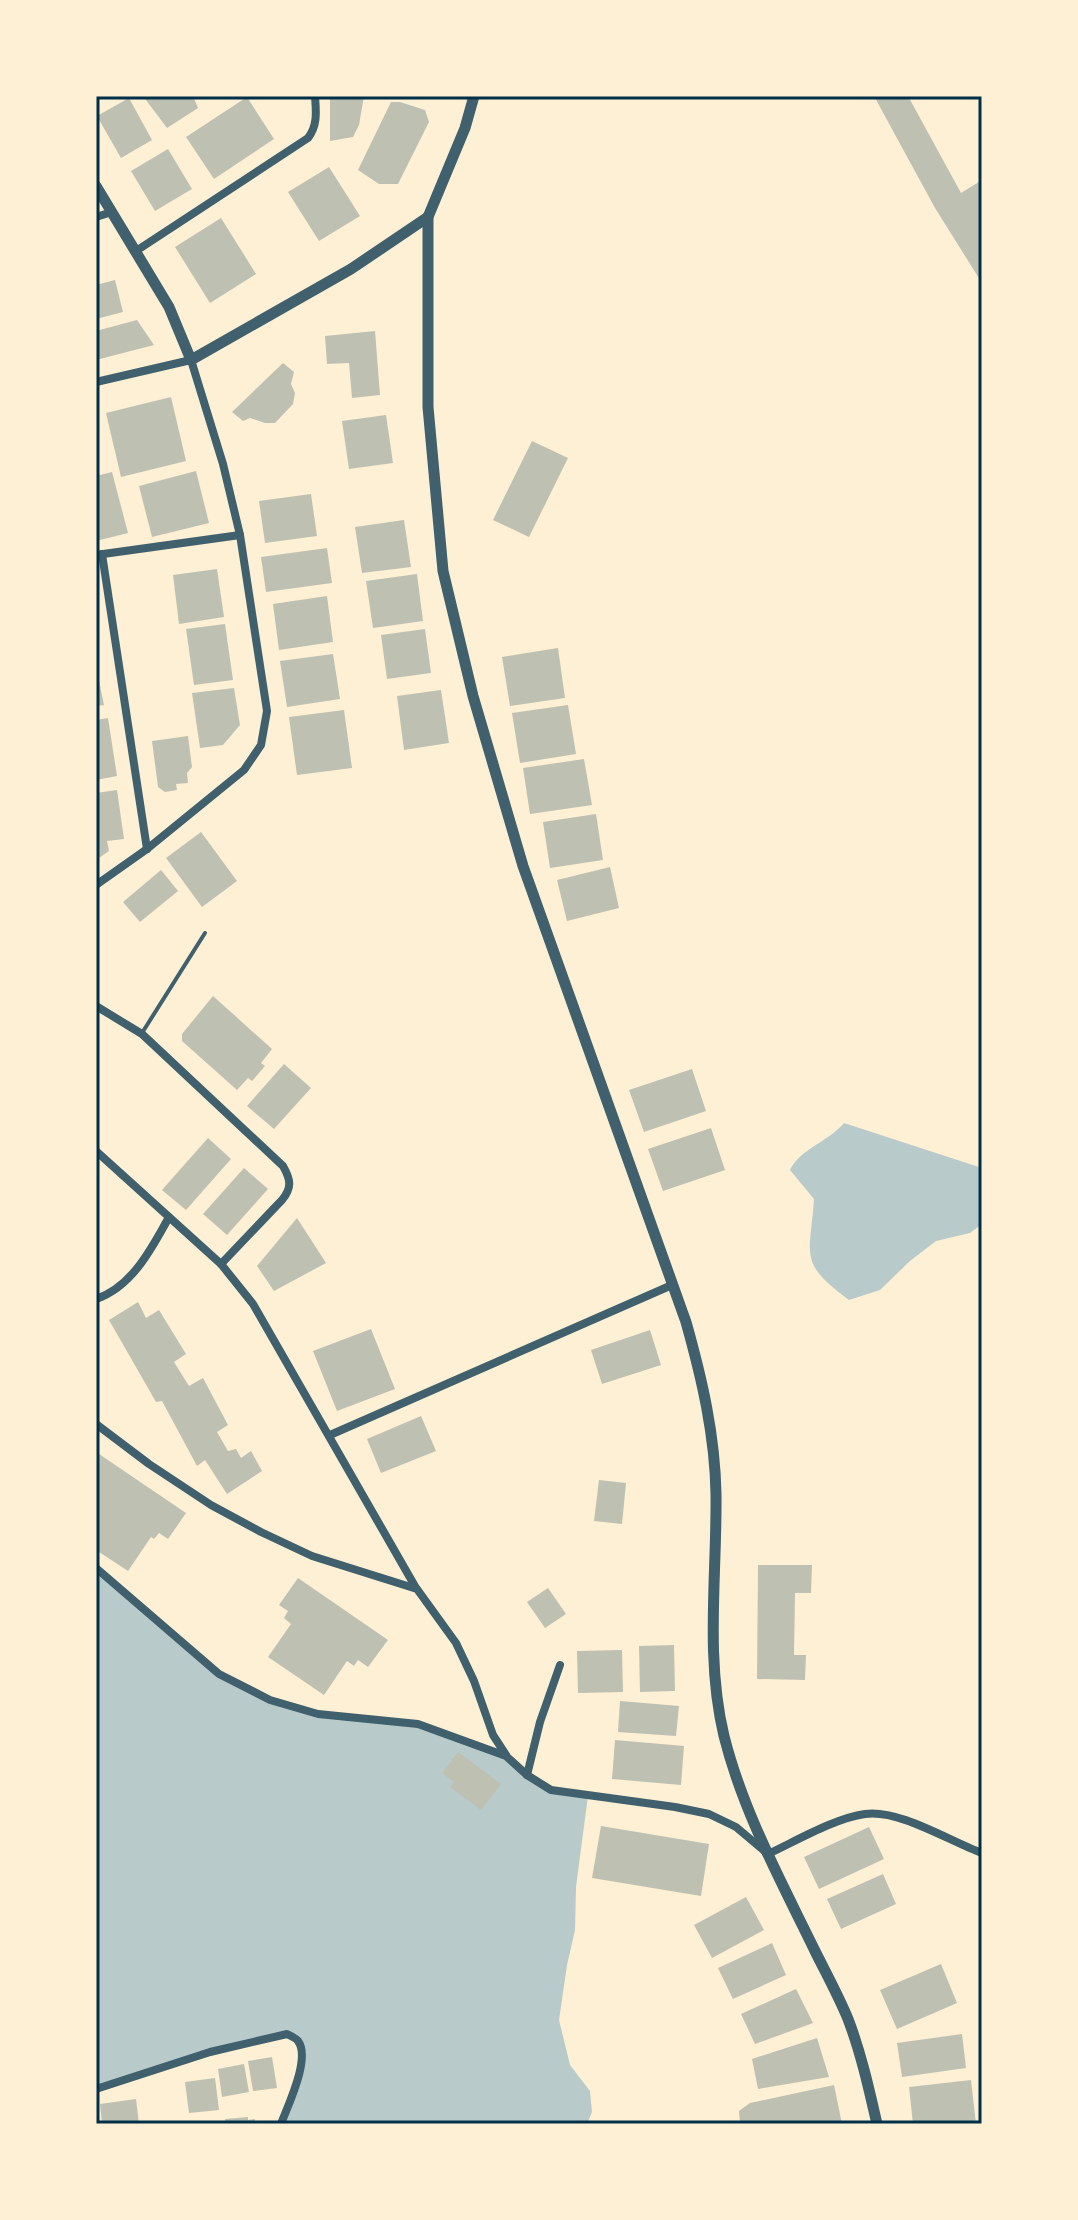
<svg xmlns="http://www.w3.org/2000/svg" width="1078" height="2220" font-family="'Work Sans',sans-serif">
<rect width="100%" height="100%" fill="#fdf0d5"/>
<g fill="#b9caca">
<path d="M844 1123 982 1168V1224L970 1233 936 1241 910 1261 880 1290 849 1300C798 1262 810 1257 814 1199L790 1170C800 1149 828 1142 844 1123Z"/>
<polygon points="96,1568 219,1674 270,1700 318,1714 418,1724 506,1756 551,1790 588,1796 576,1887 575,1930 567,1965 559,2020 570,2065 590,2091 592,2112 587,2124 281,2124 303,2053 287,2034 96,2089"/>
</g>
<g fill="#bec0b2">
<polygon points="143,96 193,96 198,108 167,128"/>
<polygon points="330,96 364,96 359,125 353,137 330,141"/>
<polygon points="874,96 908,96 961,193 982,180 982,283 935,208"/>
<polygon points="247,97 274,139 214,179 186,137"/>
<polygon points="129,98 152,140 121,158 97,116"/>
<polygon points="391,102 400,102 425,110 429,122 398,184 379,184 358,170"/>
<polygon points="168,149 192,189 155,211 131,171"/>
<polygon points="329,167 360,216 319,241 288,192"/>
<polygon points="221,218 256,274 210,303 175,247"/>
<polygon points="115,280 123,312 96,319 96,285"/>
<polygon points="137,320 154,345 96,360 96,331"/>
<polygon points="375,331 380,395 352,398 349,363 327,364 325,336"/>
<polygon points="283,363 294,372 291,384 295,393 293,404 275,423 265,423 250,418 243,421 232,412"/>
<polygon points="171,397 186,461 121,477 106,413"/>
<polygon points="386,415 393,463 349,469 342,421"/>
<polygon points="532,441 568,458 529,537 493,520"/>
<polygon points="196,471 209,523 152,537 139,486"/>
<polygon points="112,472 128,533 96,541 96,476"/>
<polygon points="311,494 317,536 265,543 259,501"/>
<polygon points="404,520 411,567 362,573 355,527"/>
<polygon points="327,548 332,583 266,592 261,557"/>
<polygon points="217,569 224,617 179,624 173,575"/>
<polygon points="417,574 423,621 373,628 366,581"/>
<polygon points="327,596 333,642 279,650 273,604"/>
<polygon points="225,624 233,680 194,685 186,629"/>
<polygon points="425,629 431,673 387,679 381,635"/>
<polygon points="558,648 565,698 510,706 502,657"/>
<polygon points="333,654 340,699 287,707 280,661"/>
<polygon points="96,666 104,705 96,706"/>
<polygon points="234,688 240,725 223,745 200,748 192,693"/>
<polygon points="441,690 449,743 404,750 397,696"/>
<polygon points="568,705 576,754 520,763 512,713"/>
<polygon points="344,710 352,768 297,775 289,717"/>
<polygon points="108,718 117,776 96,780 96,720"/>
<polygon points="188,736 192,767 187,773 188,783 176,784 177,790 165,792 158,787 152,741"/>
<polygon points="584,759 592,805 530,814 523,768"/>
<polygon points="117,790 124,839 107,841 109,851 96,860 96,793"/>
<polygon points="596,814 603,860 550,868 543,822"/>
<polygon points="201,832 237,881 202,907 166,858"/>
<polygon points="610,867 619,908 567,921 557,880"/>
<polygon points="161,870 178,891 140,922 123,902"/>
<polygon points="213,996 272,1049 261,1063 265,1066 252,1081 248,1078 237,1090 182,1041 182,1034"/>
<polygon points="284,1064 311,1088 274,1129 247,1106"/>
<polygon points="692,1069 706,1111 644,1132 629,1090"/>
<polygon points="711,1128 725,1170 663,1191 648,1149"/>
<polygon points="208,1138 231,1159 186,1210 162,1190"/>
<polygon points="244,1168 268,1189 227,1235 203,1214"/>
<polygon points="297,1218 326,1263 274,1291 257,1266"/>
<polygon points="138,1302 146,1318 159,1310 186,1354 174,1362 189,1386 203,1378 228,1425 217,1432 228,1451 236,1449 241,1458 251,1451 262,1471 227,1494 205,1460 197,1466 162,1401 156,1402 109,1320"/>
<polygon points="371,1329 395,1389 337,1411 313,1351"/>
<polygon points="650,1330 661,1365 602,1384 591,1350"/>
<polygon points="421,1416 436,1451 381,1473 367,1439"/>
<polygon points="99,1454 186,1513 168,1539 159,1533 154,1539 151,1537 128,1571 96,1550 96,1459"/>
<polygon points="599,1480 626,1483 622,1524 594,1521"/>
<polygon points="758,1565 812,1565 811,1593 795,1593 794,1655 806,1655 805,1680 757,1679"/>
<polygon points="298,1578 388,1640 368,1667 358,1660 354,1666 347,1661 324,1695 268,1657 291,1624 284,1618 288,1611 279,1605"/>
<polygon points="548,1588 566,1614 545,1628 527,1602"/>
<polygon points="674,1645 675,1691 640,1692 639,1646"/>
<polygon points="622,1650 623,1692 578,1693 577,1651"/>
<polygon points="620,1701 679,1706 676,1736 618,1732"/>
<polygon points="615,1740 684,1746 681,1785 612,1779"/>
<polygon points="458,1752 501,1784 481,1810 450,1787 454,1782 442,1773"/>
<polygon points="601,1826 709,1844 701,1896 592,1878"/>
<polygon points="869,1827 884,1859 819,1889 804,1857"/>
<polygon points="883,1874 896,1904 841,1929 827,1899"/>
<polygon points="746,1897 764,1930 712,1958 694,1925"/>
<polygon points="772,1943 786,1975 733,1999 718,1968"/>
<polygon points="941,1964 957,2003 897,2029 880,1990"/>
<polygon points="796,1989 813,2023 755,2044 741,2014"/>
<polygon points="962,2034 966,2068 902,2077 897,2043"/>
<polygon points="817,2038 829,2077 758,2089 752,2059"/>
<polygon points="272,2057 277,2088 253,2091 248,2061"/>
<polygon points="244,2064 249,2092 222,2097 218,2069"/>
<polygon points="215,2078 219,2110 189,2113 185,2082"/>
<polygon points="971,2080 976,2124 913,2124 909,2087"/>
<polygon points="834,2085 842,2124 740,2124 739,2111 750,2103"/>
<polygon points="136,2099 139,2124 102,2124 100,2104"/>
<polygon points="248,2117 248,2120 255,2119 255,2124 226,2124 225,2119"/>
</g>
<g fill="none" stroke-linecap="round" stroke-linejoin="round">
<polyline stroke="#3f606c" stroke-width="4" points="142,1033 205,933"/>
<g stroke="#3f606c" stroke-width="8">
<polyline points="96,217 112,212"/>
<path d="M136 251 308 138C318 125 316 111 315 96"/>
<polyline points="96,382 191,360 223,464 240,535 267,711 261,745 244,770 147,849 96,885"/>
<polyline points="102,554 147,849"/>
<polyline points="96,555 240,535"/>
<path d="M96 1006 142 1034 283 1166C291 1180 292 1188 282 1200L221 1264"/>
<polyline points="96,1151 221,1264 253,1304 416,1588"/>
<path d="M96 1299C132 1287 152 1248 169 1217"/>
<polyline points="96,1424 149,1464 211,1505 261,1532 312,1556 417,1589 456,1643 474,1681 493,1735 506,1755"/>
<polyline points="330,1435 672,1285"/>
<path d="M96 1568 219 1674 270 1700 318 1714 418 1724 506 1756 527 1775 551 1790 675 1807 709 1814 736 1827 768 1854C796 1841 835 1818 865 1814 899 1809 949 1841 982 1853"/>
<polyline points="527,1775 540,1722 560,1665"/>
<path d="M96 2089 210 2052 287 2034C289 2035 297 2039 298 2041 311 2058 288 2105 281 2124"/>
</g>
<g stroke="#3f606c" stroke-width="11">
<path d="M474 96 465 128 428 217V407L443 571 473 696 523 866 686 1322C702 1379 715 1435 716 1494 717 1575 705 1657 724 1736 743 1812 782 1883 816 1953 827 1975 839 1997 848 2019 861 2053 869 2089 877 2124"/>
<polyline points="96,186 169,307 191,360 351,269 428,217"/>
</g>
</g>
<rect width="1078" height="2220" fill="none" stroke="#fdf0d5" stroke-width="196"/>
<rect x="98" y="98" width="882" height="2024" fill="none" stroke="#003049" stroke-width="3"/>
</svg>
